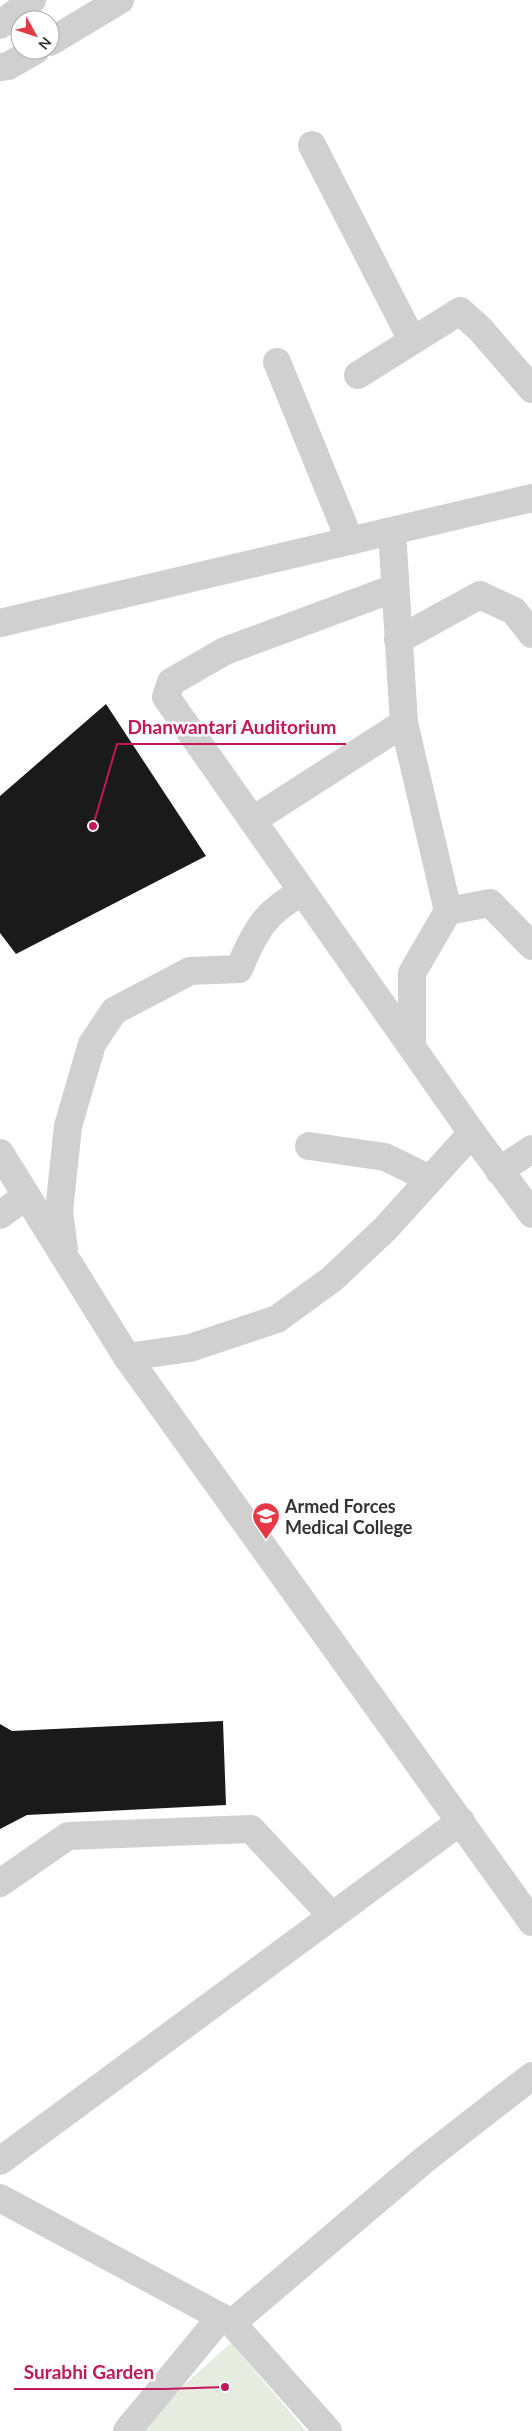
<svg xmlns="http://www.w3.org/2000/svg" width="532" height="2431" font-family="Lato,sans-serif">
<rect width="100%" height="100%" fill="#fff"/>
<polygon fill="#e6ecdf" points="231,2343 306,2431 132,2431"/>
<g fill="#1a1a1a">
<polygon points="106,704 206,856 16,954 0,933 0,796"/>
<polygon points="223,1721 226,1805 27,1815 0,1829 0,1724 12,1731"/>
</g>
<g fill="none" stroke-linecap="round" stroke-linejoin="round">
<g stroke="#d0d0d0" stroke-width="28">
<polyline points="0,25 32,0"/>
<polyline points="50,42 120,0"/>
<polyline points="0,67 8,66 36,50"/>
<polyline points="312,145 412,340"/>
<polyline points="277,362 350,541"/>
<polyline points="358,375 460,311 480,329 532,389"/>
<polyline points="392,531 404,723 448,911"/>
<polyline points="395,588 225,651 171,682 166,697 472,1133 532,1214"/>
<polyline points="0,623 532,498"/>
<polyline points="398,640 480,595 514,611 532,634"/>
<polyline points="253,820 404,723"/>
<polyline points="412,1047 412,973 448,911 490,903 532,946"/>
<polyline points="309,1146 385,1157 430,1179"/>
<polyline points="0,1153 127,1357 532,1922"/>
<polyline points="499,1171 532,1149"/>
<polyline points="0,1215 25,1197"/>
<path d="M64 1250 59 1211 68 1126 92 1044 114 1011 190 971 239 969C255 931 265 911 303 892"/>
<polyline points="127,1357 190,1348 277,1319 332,1279 385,1229 472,1133"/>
<polyline points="0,1883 68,1836 251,1829 332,1916"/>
<polyline points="0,2161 461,1821"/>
<polyline points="0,2198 232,2323 328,2431"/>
<polyline points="232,2323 424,2160 532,2076"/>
<polyline points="127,2431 221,2317"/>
</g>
</g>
<defs>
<g id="university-pin" transform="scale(1.4375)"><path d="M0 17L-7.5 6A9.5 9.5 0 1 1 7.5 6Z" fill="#e63946" stroke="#fff"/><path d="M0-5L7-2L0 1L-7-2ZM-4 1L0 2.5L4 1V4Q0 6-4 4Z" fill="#fff"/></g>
</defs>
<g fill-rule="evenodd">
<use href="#university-pin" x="266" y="1516"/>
</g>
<g text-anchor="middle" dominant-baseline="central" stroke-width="5" stroke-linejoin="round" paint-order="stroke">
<g font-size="18" font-weight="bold" fill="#333" stroke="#fff" text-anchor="start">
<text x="285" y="1506">Armed Forces<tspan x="285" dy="21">Medical College</tspan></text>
</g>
</g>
<path fill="none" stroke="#c2185b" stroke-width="2" d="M93 826L117 744H346M225 2387L164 2389H14"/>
<g fill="#c2185b" stroke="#fff" stroke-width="2">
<circle cx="93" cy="826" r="5"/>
<circle cx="225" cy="2387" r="5"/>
</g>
<g font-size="19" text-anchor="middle" font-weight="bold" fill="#c2185b" stroke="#fff" stroke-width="5" stroke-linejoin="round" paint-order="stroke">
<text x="232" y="734">Dhanwantari Auditorium</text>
<text x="89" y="2379">Surabhi Garden</text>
</g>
<g transform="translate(35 35) rotate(130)"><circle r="24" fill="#ffffff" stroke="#adadad"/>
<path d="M0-4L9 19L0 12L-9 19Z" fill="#e63946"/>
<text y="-8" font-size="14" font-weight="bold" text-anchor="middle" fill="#333333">N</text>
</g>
</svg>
